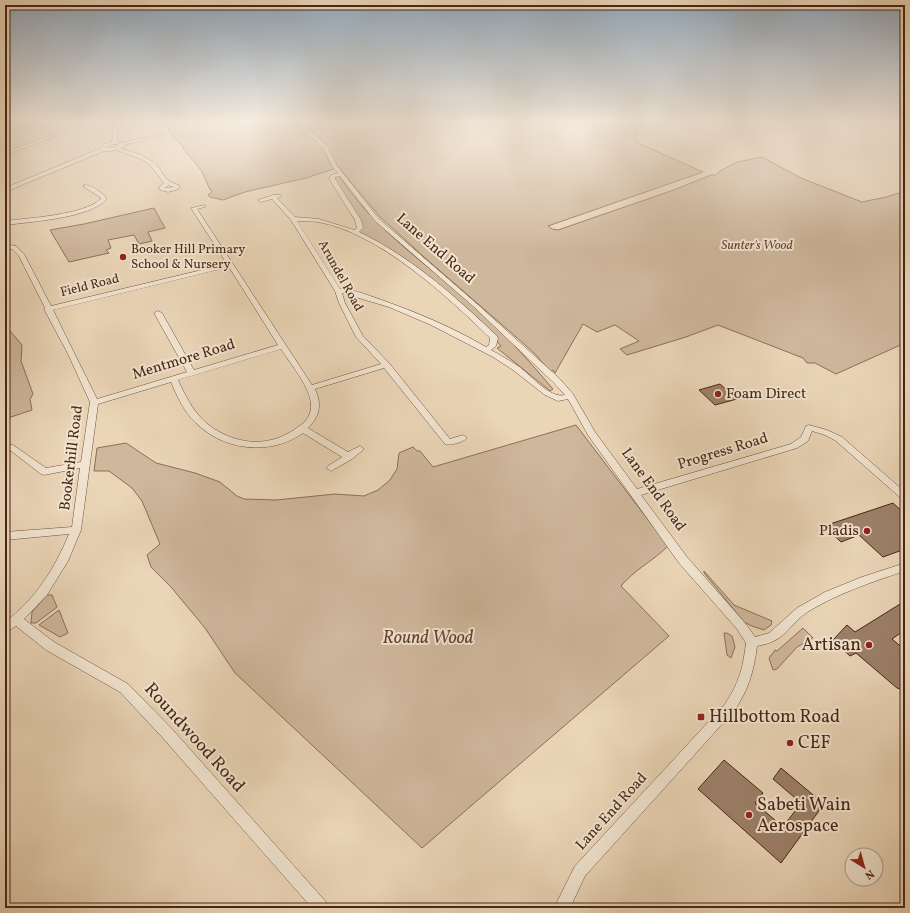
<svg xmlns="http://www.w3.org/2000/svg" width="910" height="913" font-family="Vollkorn,serif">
<rect width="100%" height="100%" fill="#ead5b7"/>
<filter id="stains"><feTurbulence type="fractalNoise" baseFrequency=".005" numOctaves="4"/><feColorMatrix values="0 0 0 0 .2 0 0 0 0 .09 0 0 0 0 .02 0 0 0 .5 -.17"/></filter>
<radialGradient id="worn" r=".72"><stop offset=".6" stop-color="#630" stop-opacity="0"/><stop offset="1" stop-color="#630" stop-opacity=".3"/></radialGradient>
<g fill="#cfb79c" stroke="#8c6e59">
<path d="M174 121H296C309 132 333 152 334 169L306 178 245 192 223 200 210 197 208 195 212 192C207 186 206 179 202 172 200 168 186 152 183 149V146L173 137 165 123Z"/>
<path d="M301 121H645V125C638 130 633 134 638 143L703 172 548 226 552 229 558 230 671 191 711 175H716L720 171 737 162 762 157 801 178 862 202 886 197 905 191V343L836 374 815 363H807L803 358 718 325 686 337 627 355 620 349 639 341 615 325 597 332 583 324 555 373 553 370 550 372 537 356 523 343 424 257 380 217 335 163C328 145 315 133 301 121Z"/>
<path d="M338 176 340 177C371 225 419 259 462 295 496 324 524 355 553 389L550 391 497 348 501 346 486 329 429 277 359 233 360 229 333 179Z"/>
<polygon points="154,208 165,228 148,232 152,241 139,244 134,235 108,240 111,248 106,250 109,253 69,262 50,230 84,224"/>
<polygon points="5,325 22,345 21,361 33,394 30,399 32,410 5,419"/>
<path d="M576 425 668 546C653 561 634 570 621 586L669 636 422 848 235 673 205 628 171 587 151 567 147 555 160 544 142 501 132 488 109 471H94L97 448 126 443 156 463 195 473 220 482 237 496 244 499 276 500 335 494 364 496 378 490 390 480 397 469 399 453 413 447 417 451H420L433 467Z"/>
<polygon points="704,571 734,605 772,621 771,625 764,630 752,626 744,622 704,573"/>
<polygon points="47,595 52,595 57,607 36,623 31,623 32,612"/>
<polygon points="59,610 68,633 60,637 39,625"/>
<polygon points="803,628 813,638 797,647 777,669 773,670 769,658 775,650 777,651"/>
<polygon points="724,633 727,633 732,636 735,647 731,658 727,655"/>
</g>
<g fill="#9d816a" stroke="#492616">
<polygon points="720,384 737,399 715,405 699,390"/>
<polygon points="893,503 905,514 905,549 883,557 859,535 841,542 824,526"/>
<polygon points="905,601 905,630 892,639 905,650 905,690 897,688 856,653 850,656 833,640 847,625 855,632"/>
<polygon points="724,760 763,793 755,803 783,827 801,803 773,779 781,768 824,804 781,863 698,789"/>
</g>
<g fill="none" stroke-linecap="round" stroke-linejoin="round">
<g stroke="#71523e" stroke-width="1">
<g id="minor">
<polygon points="100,121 106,121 78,128 5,155 5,152 74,127"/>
<path d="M110 121H114L117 125 153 121 151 122 118 128 117 142 121 143 164 133V135L124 145V147L120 148C131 152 144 155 153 162 165 172 161 180 179 185V189L168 192 160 190 159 187 164 183 150 165 141 159 116 150 111 151H104L5 192V188L101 148 104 144 112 142 114 127ZM114 144 119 145 111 148H106L108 146ZM168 185 174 187 165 188Z"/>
<path d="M296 121H300L328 147 337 166 379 219 477 304 560 379 573 394 595 432 637 489 791 444 801 437 806 426 809 425 827 430 842 437 905 492V500L902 499 836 441 825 435 812 431 808 441 797 448 641 495 687 557 745 623 755 637 769 633 797 608 825 592 862 577 905 563V571C872 582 839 593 809 611 787 625 788 641 757 646 754 671 748 692 733 712L585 876 570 908H554L575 866 725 704C739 683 743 668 746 643L737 629 679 563 588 435 568 399 558 401 545 395 513 370 493 357 431 325 389 307 342 293 345 303 363 336 389 363 450 439 463 435 467 438C463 442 451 446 445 444L384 368 315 389C322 404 320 416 308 428L348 452 360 446 364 449 352 459 331 471 326 468 328 466 342 457 303 433C271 456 224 451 196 423 184 412 177 396 171 382L98 404 81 530 68 561 47 595 24 619 54 642 128 684 172 729 327 903 330 908H312L162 737 120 692 46 650 16 626 5 633V622C35 600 55 568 69 534L5 540V532L72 527 80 468 44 475 41 474 6 447 7 445H13L46 468 81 462 90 402 68 354 44 309 45 308 19 256 12 249 5 248V244L16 246 24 254 51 306 227 264 191 208 205 205V207L197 209 312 385 381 364 356 337 339 303 335 291 291 220 272 199 261 202 258 200 273 195H281V197L277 198 295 217 319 219 354 230 357 228 355 220 329 179 331 175 338 173 332 166 324 149ZM340 176 375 221 473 306 554 383 565 395C549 399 530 374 518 366 509 360 500 355 491 350L496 346 498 338 497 336C455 296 411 257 359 232L363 228 361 220 335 179V177ZM297 221C304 221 312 221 318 222 378 232 448 297 490 338L489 345 486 347C452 327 416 312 379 299 367 295 353 289 340 289ZM229 267 278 345 194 370 162 313 158 311 154 313 187 372 97 399 53 310ZM281 349C290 363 310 387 311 404 312 414 306 422 298 427 272 447 240 446 213 428 195 416 187 399 178 380Z"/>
<polygon points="76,122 74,124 5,132 5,130"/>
<path d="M84 185C92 185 103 193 107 199 91 218 30 222 5 225V221C29 218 84 215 101 199L100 197 84 187Z"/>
</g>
</g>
<use href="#minor" fill="#f1e4d0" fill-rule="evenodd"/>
</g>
<linearGradient id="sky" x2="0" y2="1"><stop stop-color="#93aabe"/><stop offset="0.49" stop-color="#f6ecdf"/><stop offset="1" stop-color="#f6ecdf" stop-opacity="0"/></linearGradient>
<rect width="910" height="248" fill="url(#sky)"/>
<g fill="#8f2418" stroke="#f1e4d0" stroke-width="1.5">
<circle cx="123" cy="257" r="4"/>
<circle cx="718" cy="394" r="4"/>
<circle cx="867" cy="531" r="4"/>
<circle cx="869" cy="645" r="4"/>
<rect x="697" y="713" width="8" height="8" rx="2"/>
<circle cx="790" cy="743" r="4"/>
<circle cx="749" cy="815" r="4"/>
</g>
<g text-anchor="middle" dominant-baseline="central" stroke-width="4" stroke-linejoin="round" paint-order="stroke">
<g font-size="13" font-style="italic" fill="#644331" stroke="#f1e4d0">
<text x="757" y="246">Sunter's Wood</text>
</g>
<g font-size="13" fill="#492616" stroke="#f1e4d0" text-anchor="start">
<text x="131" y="250">Booker Hill Primary<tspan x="131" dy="15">School &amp; Nursery</tspan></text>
</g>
<g font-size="13" fill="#492616" stroke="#f1e4d0">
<text transform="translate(340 276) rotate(61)">Arundel Road</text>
<text transform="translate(90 286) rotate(-14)">Field Road</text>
</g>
<g font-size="15" fill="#492616" stroke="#f1e4d0">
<text transform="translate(435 249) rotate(41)">Lane End Road</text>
<text transform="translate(184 360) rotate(-17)">Mentmore Road</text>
<text transform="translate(723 452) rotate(-17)">Progress Road</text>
<text transform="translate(72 458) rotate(-83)">Bookerhill Road</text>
<text transform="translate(653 490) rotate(54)">Lane End Road</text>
<text transform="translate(612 812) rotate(-48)">Lane End Road</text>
</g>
<g font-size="15" fill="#492616" stroke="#f1e4d0" text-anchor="start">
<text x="726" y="394">Foam Direct</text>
<text x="859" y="531" text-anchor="end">Pladis</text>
</g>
<g font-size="18" font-style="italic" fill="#644331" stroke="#f1e4d0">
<text x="428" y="638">Round Wood</text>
</g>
<g font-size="18" fill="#492616" stroke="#f1e4d0" text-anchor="start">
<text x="861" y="645" text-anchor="end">Artisan</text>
<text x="709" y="717">Hillbottom Road</text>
<text x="798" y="743">CEF</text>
<text x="757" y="805">Sabeti Wain<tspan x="757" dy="21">Aerospace</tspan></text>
</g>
<g font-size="18" fill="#492616" stroke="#f1e4d0">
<text transform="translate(194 738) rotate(48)">Roundwood Road</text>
</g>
</g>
<rect width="910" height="913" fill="none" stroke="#ead5b7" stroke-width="20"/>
<rect x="6" y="6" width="898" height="901" fill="none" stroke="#492616" stroke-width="2"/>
<rect x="10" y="10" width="890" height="893" fill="none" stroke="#492616"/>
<g transform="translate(864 867) rotate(143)"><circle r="19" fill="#f1e4d0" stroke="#ae9886"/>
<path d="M0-3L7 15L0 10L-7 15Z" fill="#8f2418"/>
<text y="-6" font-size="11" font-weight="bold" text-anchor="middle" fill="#492616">N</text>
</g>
<rect width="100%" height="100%" filter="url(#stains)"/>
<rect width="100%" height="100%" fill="url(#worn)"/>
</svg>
